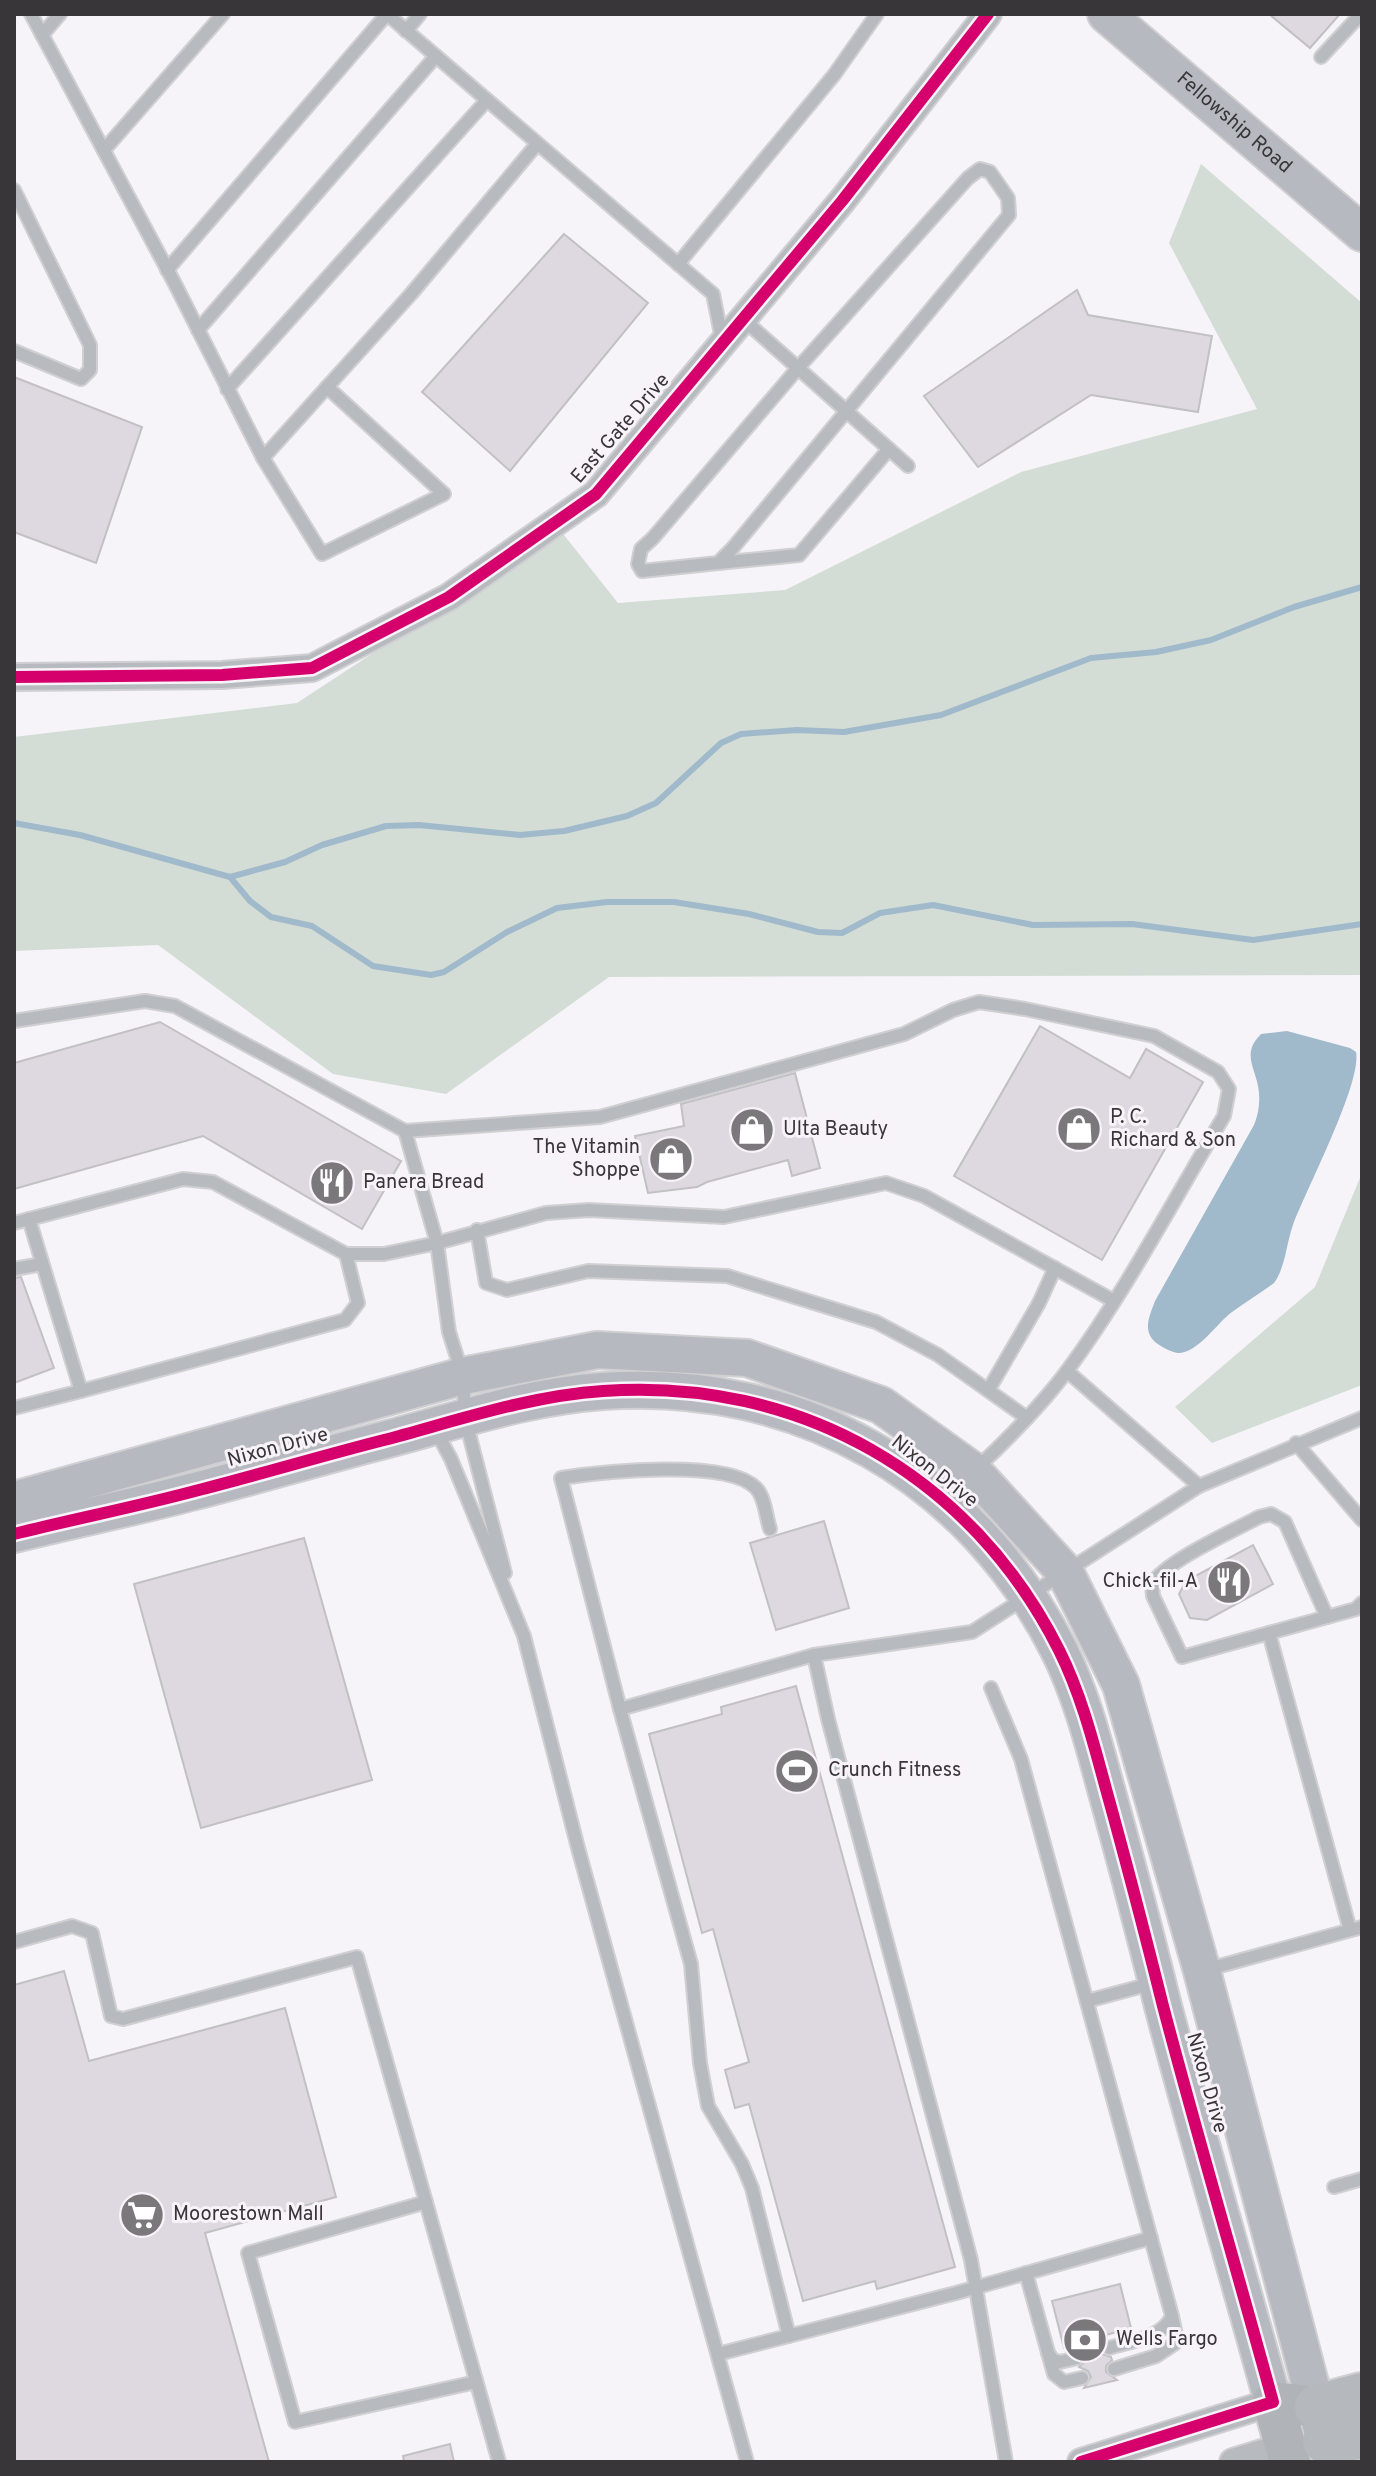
<svg xmlns="http://www.w3.org/2000/svg" width="1376" height="2476" font-family="Overpass,sans-serif">
<rect width="100%" height="100%" fill="#f6f4f8"/>
<g fill="#d3ddd5">
<polygon points="1201,164 1362,303 1362,975 609,977 446,1094 333,1074 158,945 14,951 14,737 297,703 560,530 618,603 785,590 1021,472 1257,409 1169,243"/>
<polygon points="1362,1173 1362,1385 1212,1443 1175,1407 1315,1287"/>
</g>
<path fill="#a0b9cb" d="M1287 1031 1350 1048 1356 1052C1362 1083 1306 1190 1293 1225 1286 1244 1286 1266 1274 1283 1260 1293 1246 1302 1232 1312 1217 1323 1198 1353 1178 1353 1171 1352 1160 1346 1155 1342 1142 1330 1150 1315 1155 1301L1254 1125C1258 1115 1260 1105 1259 1093 1257 1068 1240 1055 1261 1034Z"/>
<g fill="none" stroke-linecap="round" stroke-linejoin="round">
<g stroke="#a0b9cb" stroke-width="6">
<polyline points="14,823 80,835 230,877 285,862 322,845 386,826 419,825 520,835 564,831 627,816 656,803 721,743 741,734 797,730 844,732 941,715 1091,658 1156,652 1211,640 1294,607 1362,587"/>
<polyline points="230,877 250,901 271,917 312,926 373,966 431,975 444,972 507,932 557,908 607,902 674,902 749,914 818,932 842,933 880,913 933,905 1033,925 1132,924 1253,940 1362,924"/>
</g>
</g>
<g fill="#ded8e1" stroke="#c1c0c3" stroke-width="2">
<polygon points="1269,14 1340,14 1310,48"/>
<polygon points="564,234 648,303 510,471 422,392"/>
<polygon points="1077,290 1088,315 1212,336 1198,412 1091,395 978,467 924,396"/>
<polygon points="14,377 142,427 96,563 14,532"/>
<polygon points="160,1022 401,1161 362,1229 203,1136 14,1189 14,1063"/>
<polygon points="1040,1026 1130,1078 1146,1049 1203,1082 1102,1260 954,1176"/>
<polygon points="795,1073 820,1168 792,1176 788,1160 707,1182 697,1187 648,1193 635,1136 684,1126 681,1104"/>
<polygon points="21,1277 54,1368 14,1383 14,1278"/>
<polygon points="824,1521 849,1608 776,1630 750,1543"/>
<polygon points="304,1538 372,1780 201,1828 134,1584"/>
<polygon points="1253,1545 1273,1584 1207,1620 1190,1618 1179,1594 1186,1581"/>
<polygon points="796,1686 955,2267 877,2289 875,2281 803,2301 749,2104 735,2108 725,2070 749,2062 713,1929 702,1933 649,1734 722,1714 721,1707"/>
<polygon points="64,1971 89,2061 285,2008 336,2197 205,2233 269,2462 14,2462 14,1985"/>
<polygon points="1120,2284 1131,2328 1106,2335 1107,2339 1100,2347 1102,2354 1111,2357 1112,2360 1106,2366 1106,2372 1117,2380 1084,2388 1091,2377 1088,2371 1079,2367 1085,2361 1085,2355 1080,2350 1075,2349 1074,2345 1064,2348 1052,2301"/>
<polygon points="450,2444 454,2462 404,2462 403,2456"/>
</g>
<g fill="none" stroke-linecap="round" stroke-linejoin="round">
<g stroke="#d0cfd1" stroke-width="16">
<g id="lane">
<polyline points="31,14 175,284 263,458 411,294 537,144"/>
<polyline points="387,14 713,294 722,339"/>
<polyline points="406,31 420,14"/>
<polyline points="42,35 60,14"/>
<polyline points="1321,57 1361,14"/>
<polyline points="104,150 223,14"/>
<polygon points="980,169 990,172 1008,198 1009,215 732,549 718,563 642,571 638,564 641,549 653,538 798,368 968,178"/>
<polyline points="14,190 90,345 90,370 81,379 14,351"/>
<polyline points="678,264 834,75 877,14"/>
<polyline points="167,270 387,14"/>
<polyline points="743,319 908,466"/>
<polyline points="198,330 436,56"/>
<polyline points="227,389 487,100"/>
<polyline points="263,458 322,554 444,494 327,387"/>
<polyline points="718,563 799,555 889,449"/>
<path d="M14 1021 145 1001 175 1006 405 1131 600 1117 904 1034 953 1010 979 1002 1025 1009 1154 1036 1218 1072 1229 1089 1224 1116C1173 1201 1126 1291 1067 1371 1040 1407 1009 1438 976 1469"/>
<polyline points="405,1131 437,1243 449,1332 463,1376 465,1418 505,1573"/>
<polyline points="29,1219 81,1391 345,1320 358,1303 346,1254"/>
<polyline points="14,1223 183,1179 213,1182 346,1254 384,1254 437,1243 546,1213 589,1210 724,1217 886,1183 924,1196 1114,1301"/>
<polyline points="477,1230 486,1283 507,1290 588,1271 727,1276 876,1322 938,1355 1027,1418"/>
<polyline points="14,1269 42,1264"/>
<polyline points="1067,1371 1199,1486"/>
<polyline points="989,1389 1039,1303 1055,1268"/>
<polyline points="14,1408 81,1391"/>
<polyline points="435,1429 451,1459 524,1636 578,1848 747,2462"/>
<polyline points="1296,1443 1362,1520"/>
<path d="M1269 1633 1182 1657 1153 1596 1152 1584C1166 1561 1233 1531 1259 1517L1271 1514 1285 1522 1327 1617"/>
<polyline points="814,1655 828,1719 971,2260 1006,2462"/>
<path d="M991 1688 1021 1759 1172 2316C1162 2339 1130 2341 1109 2348"/>
<path d="M620 1709 561 1478C600 1472 727 1458 756 1488 765 1497 766 1517 770 1529"/>
<polyline points="1350,1930 1269,1633 1356,1609 1362,1603"/>
<polyline points="14,1942 72,1926 92,1933 111,2016 123,2019 357,1957 499,2462"/>
<polyline points="1205,1970 1362,1927"/>
<polyline points="1087,2001 1154,1983"/>
<polyline points="1334,2187 1362,2179"/>
<polyline points="426,2202 248,2253 295,2422 476,2382"/>
<polyline points="1026,2273 1054,2374 1064,2382 1082,2378"/>
<polyline points="789,2336 752,2188 742,2164 708,2106 700,2063 691,1964 620,1709 814,1655 972,1632 1199,1486 1362,1418"/>
<polyline points="1048,2353 1053,2360 1060,2362 1077,2358"/>
<polyline points="718,2354 956,2293 1151,2238"/>
<polyline points="1114,2369 1156,2356 1174,2344 1176,2335 1172,2316"/>
</g>
</g>
<g stroke="#d0cfd1" stroke-width="30">
<g id="street">
<polyline points="14,677 222,675 312,668 449,597 596,494 842,201 988,14"/>
<polyline points="1081,2462 1273,2402"/>
<polyline points="1233,2462 1285,2446"/>
</g>
</g>
<g stroke="#d0cfd1" stroke-width="40">
<g id="secondary">
<path id="s1" d="M1106 14 1362 233"/>
<polyline points="14,1500 463,1376 597,1350 747,1358 881,1405 973,1471 1065,1572 1121,1685 1202,1971 1323,2433"/>
<path d="M14 1534C74 1519 135 1507 195 1491 258 1475 321 1456 384 1440 456 1421 528 1396 603 1391 798 1377 971 1475 1059 1650 1081 1694 1093 1741 1106 1789 1126 1861 1145 1934 1163 2006 1198 2139 1237 2270 1273 2402"/>
</g>
</g>
<g stroke="#d0cfd1" stroke-width="44">
<polyline id="primary" points="1290,2462 1273,2402 1317,2407"/>
</g>
<g stroke="#d0cfd1" stroke-width="48">
<g id="highway">
<polyline points="1317,2407 1362,2395"/>
<polyline points="1325,2441 1362,2437"/>
</g>
</g>
<use href="#lane" stroke="#b7bbc0" stroke-width="12"/>
<use href="#street" stroke="#b7bbc0" stroke-width="26"/>
<use href="#secondary" stroke="#b6b9bf" stroke-width="36"/>
<use href="#primary" stroke="#b0b3b8" stroke-width="40"/>
<use href="#highway" stroke="#b5b8bc" stroke-width="44"/>
<g stroke="#f7f3f9" stroke-width="17">
<g id="cycleway">
<polyline points="14,677 222,675 312,668 449,597 596,494 842,201 988,14"/>
<path d="M14 1534C74 1519 135 1507 195 1491 258 1475 321 1456 384 1440 456 1421 528 1396 603 1391 798 1377 971 1475 1059 1650 1081 1694 1093 1741 1106 1789 1126 1861 1145 1934 1163 2006 1198 2139 1237 2270 1273 2402L1081 2462"/>
</g>
</g>
<use href="#cycleway" stroke="#d6006c" stroke-width="12"/>
</g>
<defs>
<g id="shop-disc" transform="scale(2.3)"><circle r="9.5" fill="#7a787b" stroke="#f7f3f9"/><path d="M-5-2.5h2.3a2.7 3.5 0 0 1 5.4 0H5L5.5 6h-11ZM-1.5-2.5h3a1.5 2.3 0 0 0-3 0Z" fill="#fff"/></g>
<g id="restaurant-disc" transform="scale(2.3)"><circle r="9.5" fill="#7a787b" stroke="#f7f3f9"/><path d="M-5-6h1v4h1v-4h1v4h1v-4h1v5L-1.5 .5V6h-2V.5L-5-1ZM5-6V6H3V1.5H1.5Q1.5-4 5-6Z" fill="#fff"/></g>
<g id="stadium-disc" transform="scale(2.3)"><circle r="9.5" fill="#7a787b" stroke="#f7f3f9"/><path d="M0-5a6.5 5 0 1 0 0 10a6.5 5 0 1 0 0-10ZM-3.5-1.8h7v3.6h-7Z" fill="#fff"/></g>
<g id="supermarket-disc" transform="scale(2.3)"><circle r="9.5" fill="#7a787b" stroke="#f7f3f9"/><path d="M-6-5.5h2.5l.6 2H6L4.5 2H-2.5L-4.4-4H-6ZM-1.5 3.2a1.3 1.3 0 1 0 .1 0ZM3 3.2a1.3 1.3 0 1 0 .1 0Z" fill="#fff"/></g>
<g id="bank-disc" transform="scale(2.3)"><circle r="9.5" fill="#7a787b" stroke="#f7f3f9"/><path d="M-6-4H6V4H-6ZM0-2.3a2.3 2.3 0 1 0 0 4.6a2.3 2.3 0 1 0 0-4.6Z" fill="#fff"/></g>
</defs>
<g fill-rule="evenodd">
<use href="#shop-disc" x="1079" y="1129"/>
<use href="#shop-disc" x="752" y="1130"/>
<use href="#shop-disc" x="671" y="1159"/>
<use href="#restaurant-disc" x="332" y="1183"/>
<use href="#restaurant-disc" x="1229" y="1582"/>
<use href="#stadium-disc" x="797" y="1771"/>
<use href="#supermarket-disc" x="142" y="2215"/>
<use href="#bank-disc" x="1085" y="2340"/>
</g>
<g text-anchor="middle" dominant-baseline="central" stroke-width="6" stroke-linejoin="round" paint-order="stroke">
<g font-size="20" fill="#383638" stroke="#f7f3f9">
<text stroke="none"><textPath href="#s1" startOffset="168">Fellowship Road</textPath></text>
<text transform="translate(621 429) rotate(-49)">East Gate Drive</text>
<text transform="translate(278 1448) rotate(-15)">Nixon Drive</text>
<text transform="translate(934 1472) rotate(38)">Nixon Drive</text>
<text transform="translate(1206 2083) rotate(74)">Nixon Drive</text>
</g>
<g font-size="20" fill="#383638" stroke="#f7f3f9" text-anchor="start">
<text x="1110" y="1118">P. C.<tspan x="1110" dy="23">Richard &amp; Son</tspan></text>
<text x="783" y="1130">Ulta Beauty</text>
<text x="640" y="1148" text-anchor="end">The Vitamin<tspan x="640" dy="23">Shoppe</tspan></text>
<text x="363" y="1183">Panera Bread</text>
<text x="1198" y="1582" text-anchor="end">Chick-fil-A</text>
<text x="828" y="1771">Crunch Fitness</text>
<text x="173" y="2215">Moorestown Mall</text>
<text x="1116" y="2340">Wells Fargo</text>
</g>
</g>
<rect width="1376" height="2476" fill="none" stroke="#383638" stroke-width="32"/>
</svg>
